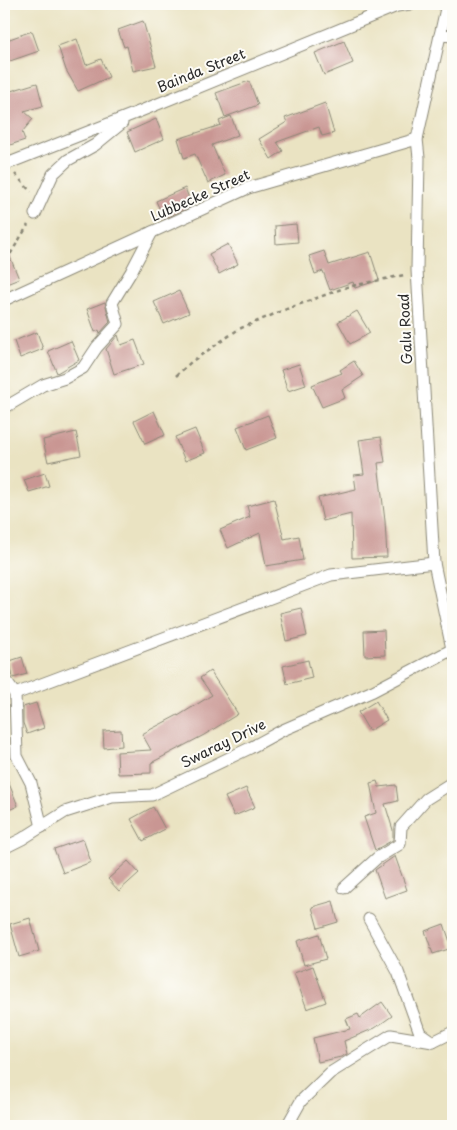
<svg xmlns="http://www.w3.org/2000/svg" width="457" height="1130" font-family="'Playpen Sans',sans-serif">
<rect width="100%" height="100%" fill="#fdfcf7"/>
<filter id="ink" filterUnits="userSpaceOnUse"><feTurbulence type="fractalNoise" baseFrequency=".02" numOctaves="2"/><feDisplacementMap in="SourceGraphic" scale="10" xChannelSelector="R" yChannelSelector="G"/><feConvolveMatrix kernelMatrix="1 2 1 2 8 2 1 2 1" color-interpolation-filters="sRGB"/></filter>
<filter id="wash" filterUnits="userSpaceOnUse"><feTurbulence type="fractalNoise" baseFrequency=".0096" numOctaves="4" result="noise"/><feDisplacementMap in="SourceGraphic" scale="20" xChannelSelector="R" yChannelSelector="G"/><feGaussianBlur stdDeviation="1.12" result="paint"/><feColorMatrix in="noise" values="0 0 0 0 0 0 0 0 0 0 0 0 0 0 0 0 0 1.4 0 .05"/><feComposite in="paint" operator="in"/></filter>
<g filter="url(#wash)">
<rect width="100%" height="100%" fill="#eae3c2"/>
<g id="blocks">
<g fill="#c99693">
<polygon points="143,21 156,66 133,71 127,46 124,47 118,30"/>
<polygon points="32,31 39,51 7,62 4,54 4,41"/>
<polygon points="77,39 86,65 101,59 109,77 78,91 66,70 58,46"/>
<polygon points="344,41 353,63 324,75 315,53"/>
<polygon points="249,81 258,105 225,117 216,93"/>
<polygon points="37,83 43,106 24,111 33,119 22,132 25,140 4,147 4,93"/>
<polygon points="325,103 334,133 322,136 319,127 277,142 283,151 271,159 259,139 287,122 285,118"/>
<polygon points="231,116 238,135 212,145 225,175 208,183 195,154 184,158 178,139 221,125 219,121"/>
<polygon points="156,119 164,139 135,152 127,132"/>
<polygon points="185,188 192,206 164,219 156,201"/>
<polygon points="296,224 298,242 276,244 275,226"/>
<polygon points="4,242 19,279 4,285"/>
<polygon points="228,244 238,264 219,274 209,254"/>
<polygon points="324,251 329,265 370,252 379,280 355,288 353,282 330,290 323,271 315,274 309,256"/>
<polygon points="179,291 189,313 164,324 154,302"/>
<polygon points="105,302 110,322 100,333 99,330 95,332 87,309"/>
<polygon points="357,311 370,333 350,344 338,322"/>
<polygon points="37,332 43,349 20,358 14,341"/>
<polygon points="118,335 121,345 135,340 144,364 114,374 106,349"/>
<polygon points="71,341 79,360 57,373 48,351"/>
<polygon points="354,361 363,376 342,390 345,398 322,407 312,385 342,373 340,370"/>
<polygon points="299,364 306,385 288,391 281,370"/>
<polygon points="154,411 165,435 145,444 134,421"/>
<polygon points="268,415 277,438 246,450 237,427"/>
<polygon points="195,429 205,453 185,461 175,437"/>
<polygon points="76,432 81,455 48,462 43,440"/>
<polygon points="381,437 385,462 378,463 385,521 387,557 352,558 351,514 323,521 318,498 356,489 354,475 364,474 359,440"/>
<polygon points="45,473 49,486 29,492 24,480"/>
<polygon points="274,499 284,539 299,536 303,560 266,566 260,533 228,548 220,530 250,517 247,506"/>
<polygon points="301,608 307,636 286,641 280,613"/>
<polygon points="384,630 385,655 365,656 364,631"/>
<polygon points="22,657 27,674 13,678 10,661"/>
<polygon points="308,660 312,678 287,684 283,666"/>
<polygon points="210,671 238,714 204,735 151,763 151,773 118,774 117,752 151,750 142,734 178,715 178,716 212,695 200,678"/>
<polygon points="376,701 387,720 369,731 358,712"/>
<polygon points="36,703 44,728 27,734 23,723 23,707"/>
<polygon points="121,730 122,746 104,748 103,731"/>
<polygon points="4,771 18,806 4,812"/>
<polygon points="377,781 379,787 396,785 398,801 385,804 393,830 393,840 375,850 364,817 376,813 370,783"/>
<polygon points="246,788 255,807 234,816 225,797"/>
<polygon points="153,807 165,829 143,841 131,819"/>
<polygon points="83,839 91,862 63,873 54,849"/>
<polygon points="395,856 407,890 385,898 375,870"/>
<polygon points="128,861 139,873 119,891 108,879"/>
<polygon points="333,901 338,922 318,928 312,907"/>
<polygon points="30,918 39,951 19,957 10,924"/>
<polygon points="444,924 452,948 433,954 425,931"/>
<polygon points="319,934 326,959 304,965 297,941"/>
<polygon points="313,966 326,1002 307,1009 294,973"/>
<polygon points="382,1002 392,1016 375,1028 344,1041 347,1054 341,1057 318,1062 313,1038 350,1029 346,1019 358,1014 360,1018"/>
</g>
</g>
</g>
<g filter="url(#ink)">
<use href="#blocks" fill-opacity="0" stroke="#8a8776" stroke-width="1"/>
<g fill="none" stroke-linecap="round" stroke-linejoin="round">
<g stroke="#8a8776" stroke-width="13">
<g id="street">
<polyline points="447,4 417,139 419,158 417,270 434,563 453,654"/>
<polyline points="440,35 453,36"/>
<polyline points="4,165 131,115 397,6 410,4"/>
<polyline points="35,214 53,174 68,160 95,145 122,123"/>
<polyline points="4,300 248,188 417,139"/>
<polyline points="4,408 43,385 65,378 83,368 97,347 118,324 112,303 131,272 152,232"/>
<polyline points="4,665 5,680 15,694 17,756 31,783 42,827"/>
<polyline points="15,694 331,575 434,563"/>
<polyline points="4,848 22,839 65,812 112,797 152,795 250,748 283,730 373,691 451,650"/>
<polyline points="344,888 377,858 400,844 401,827 426,799 453,782"/>
<polyline points="369,919 398,972 420,1033 433,1042 453,1032"/>
<polyline points="287,1126 301,1101 330,1073 391,1035 433,1042"/>
</g>
</g>
<g stroke="#8a8776" stroke-width="2.5" stroke-dasharray="4 4" stroke-linecap="butt">
<polyline points="15,174 31,192"/>
<polyline points="4,259 11,253 28,225"/>
<polyline points="176,376 191,362 239,329 284,310 347,287 404,275"/>
</g>
<use href="#street" stroke="#fff" stroke-width="11"/>
</g>
</g>
<g text-anchor="middle" dominant-baseline="central" stroke-width="4" stroke-linejoin="round" paint-order="stroke">
<g font-size="14" fill="#2b2b2b" stroke="#fdfcf7">
<text transform="translate(201 70) rotate(-22)">Bainda Street</text>
<text transform="translate(200 195) rotate(-24)">Lubbecke Street</text>
<text transform="translate(405 329) rotate(-93)">Galu Road</text>
<text transform="translate(223 743) rotate(-26)">Swaray Drive</text>
</g>
</g>
<rect width="457" height="1130" fill="none" stroke="#fdfcf7" stroke-width="20"/>
</svg>
